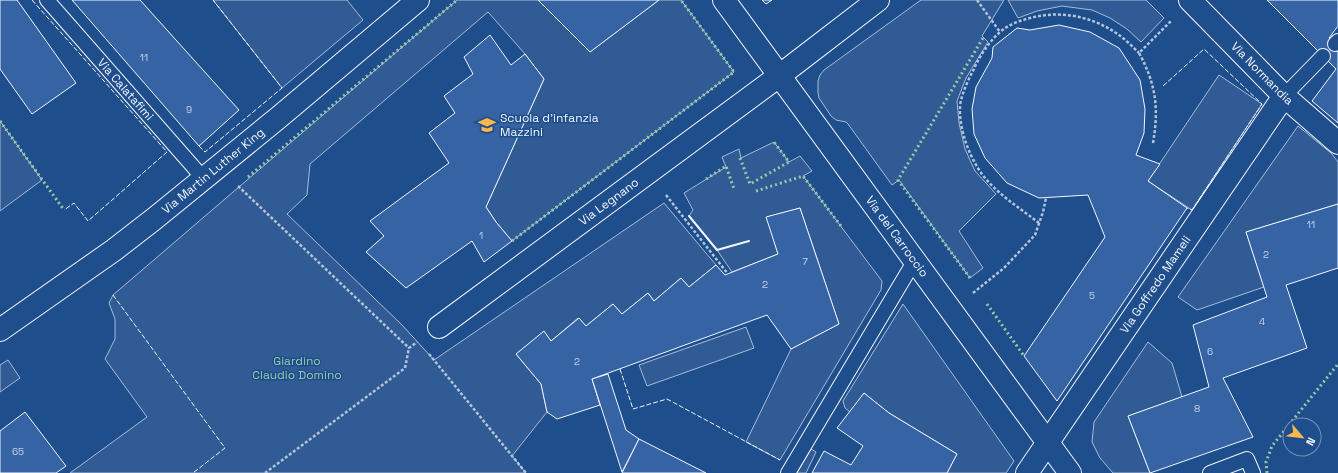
<svg xmlns="http://www.w3.org/2000/svg" width="1338" height="473" font-family="'Space Grotesk',sans-serif">
<rect width="100%" height="100%" fill="#1f4e8c"/>
<g fill="#305b95" stroke="#a8bbd7">
<polygon points="213,0 347,0 363,20 282,88"/>
<polygon points="457,0 538,0 590,52 659,0 681,0 734,72 512,241 496,222 486,207 544,79 525,54 488,12 310,164 307,195 287,214 402,325 434,360 664,203 716,265 689,287 681,278 654,301 648,293 622,314 613,304 586,326 578,318 551,341 544,332 516,354 541,384 547,412 512,456 526,473 70,473 147,417 105,359 115,339 115,319 109,303 113,295"/>
<polygon points="921,0 1004,0 982,36 988,42 966,78 957,101 959,123 965,149 975,171 996,194 959,231 983,268 970,278 899,180 892,185 848,124 846,122 836,120 831,116 819,98 818,92 818,81 820,75 824,70"/>
<polygon points="1008,0 1146,0 1164,18 1141,42 1127,29 1110,18 1092,10 1062,6 1037,11 1018,18"/>
<polygon points="1219,75 1262,104 1192,210 1148,181"/>
<polygon points="0,121 42,180 0,211"/>
<polygon points="1298,126 1331,153 1338,162 1338,204 1246,232 1264,287 1197,310 1178,297"/>
<polygon points="774,142 789,162 800,156 812,171 803,176 882,281 881,290 780,460 746,442 791,349 839,324 800,208 767,217 778,254 732,272 717,250 689,216 693,210 684,193 726,167 722,157 739,149 741,158"/>
<polygon points="903,304 1014,461 1006,473 947,473 957,454 889,413 864,393 850,412 845,408 843,401"/>
<polygon points="746,327 754,348 647,386 639,365"/>
<polygon points="1148,342 1172,363 1182,397 1128,416 1150,473 1113,473 1100,458 1092,442 1094,422"/>
<polygon points="8,360 20,378 0,392 0,365"/>
<polygon points="811,449 816,452 806,473 797,473"/>
</g>
<g fill="#3563a3" stroke="#f2f6ff">
<polygon points="0,0 17,0 76,83 32,114 0,69"/>
<polygon points="72,0 140,0 239,110 199,146"/>
<polygon points="538,0 659,0 590,52"/>
<polygon points="762,0 772,0 766,4"/>
<polygon points="1267,0 1338,0 1338,26 1329,38 1338,46 1338,123 1312,101 1336,69"/>
<polygon points="1059,25 1090,32 1119,48 1140,80 1145,109 1144,133 1136,155 1160,164 1148,181 1187,208 1057,401 1024,356 1105,237 1088,195 1039,198 1007,183 985,158 974,134 972,109 976,87 992,58 993,47 1017,28 1030,30"/>
<polygon points="490,35 511,65 525,54 544,79 486,207 496,222 512,241 484,262 472,241 406,288 366,252 384,236 370,221 449,163 429,133 455,113 444,96 473,74 464,57"/>
<polygon points="1338,204 1338,268 1286,285 1307,348 1223,378 1253,437 1150,473 1128,416 1209,387 1193,325 1267,297 1246,232"/>
<polygon points="800,208 839,324 791,349 767,315 592,379 600,405 557,419 547,412 541,384 516,354 544,331 551,341 579,318 586,326 613,304 622,314 648,293 654,301 681,278 689,287 716,265 725,275 778,254 766,217"/>
<polygon points="608,374 626,430 639,439 622,472 592,379"/>
<polygon points="864,393 889,413 957,454 947,473 812,473 824,451 851,465 863,446 837,428"/>
<polygon points="25,412 66,466 56,473 0,473 0,431"/>
<polygon points="639,439 706,473 622,473"/>
</g>
<g fill="none" stroke-linecap="round" stroke-linejoin="round">
<g stroke="#f2f6ff" stroke-width="16">
<g id="service">
<path id="s1" d="M47 0 204 179"/>
<polyline points="1335,44 1338,41"/>
<polyline points="1284,96 1323,56"/>
<polyline points="788,473 915,260"/>
<polyline points="1210,473 1247,459 1253,473"/>
</g>
</g>
<g stroke="#f2f6ff" stroke-width="24">
<g id="minor">
<path id="s2" d="M724 0 1070 473"/>
<path id="s3" d="M1190 0 1284 96 1338 143"/>
<path id="s4" d="M439 327 779 76 878 0"/>
<path id="s5" d="M0 330 114 250 154 219 278 118 418 0"/>
<path id="s6" d="M1027 473 1284 96"/>
</g>
</g>
<g stroke="#b3c4dc" stroke-width="2.5" stroke-dasharray="3 2" stroke-linecap="butt">
<polyline points="977,0 1000,32"/>
<path d="M1153 143C1159 108 1156 84 1139 53L1172 20"/>
<polyline points="238,186 409,348"/>
<polyline points="666,195 728,274"/>
<path d="M1039 223C1016 205 987 188 974 161 965 145 957 118 961 100 964 89 969 78 974 69 980 55 989 42 1000 32 1009 24 1019 21 1030 18 1061 10 1092 16 1119 35 1126 40 1133 47 1139 53"/>
<polyline points="973,293 1004,268 1035,235 1043,212 1046,198"/>
<polyline points="429,354 526,473"/>
<polyline points="265,473 405,368 409,348 417,342"/>
</g>
<use href="#service" stroke="#1f4e8c" stroke-width="14"/>
<use href="#minor" stroke="#1f4e8c" stroke-width="22"/>
<g stroke="#97c8a6" stroke-width="3" stroke-dasharray="2 3" stroke-linecap="butt">
<polyline points="0,121 64,210"/>
<polyline points="740,158 750,184 789,162 774,142"/>
<polyline points="248,177 457,0"/>
<polyline points="706,179 726,166 734,189"/>
<polyline points="756,191 803,176 841,226"/>
<polyline points="512,241 734,72 681,0"/>
<polyline points="970,278 898,180 983,38"/>
<polyline points="987,304 1024,356"/>
<polyline points="1267,473 1266,462 1272,446 1338,364"/>
</g>
<g stroke="#f2f6ff" stroke-width="1" stroke-dasharray="5 2" stroke-linecap="butt">
<polyline points="32,0 167,152 88,221 74,203 64,210"/>
<polyline points="1163,86 1204,49 1262,104 1192,210 1187,208"/>
<polyline points="199,146 205,152 282,88 213,0"/>
<polyline points="113,295 225,448 193,473"/>
<polyline points="620,369 633,409 667,399 780,460"/>
</g>
<polyline stroke="#f2f6ff" stroke-width="2" points="689,216 717,250 749,241"/>
</g>
<defs>
<g id="school-bare" transform="scale(1.38)"><path d="M0-5L7-2L0 1L-7-2ZM-4 1L0 2.5L4 1V4Q0 6-4 4Z" fill="#ffb74d" stroke="#1f4e8c" stroke-width="2.5" paint-order="stroke"/></g>
</defs>
<g fill-rule="evenodd">
<use href="#school-bare" x="487" y="125"/>
</g>
<g text-anchor="middle" dominant-baseline="central" stroke-width="3" stroke-linejoin="round" paint-order="stroke">
<g font-size="10" fill="#c3d1e8">
<text x="144" y="57">11</text>
<text x="189" y="109">9</text>
<text x="1311" y="224">11</text>
<text x="481" y="235">1</text>
<text x="1266" y="254">2</text>
<text x="805" y="261">7</text>
<text x="765" y="284">2</text>
<text x="1092" y="295">5</text>
<text x="1262" y="321">4</text>
<text x="1210" y="351">6</text>
<text x="577" y="361">2</text>
<text x="1197" y="408">8</text>
<text x="18" y="451">65</text>
</g>
<g font-size="12" fill="#f2f6ff" stroke="#1f4e8c">
<text stroke="none"><textPath href="#s3" startOffset="103">Via Normandia</textPath></text>
<text stroke="none"><textPath href="#s1" startOffset="119">Via Calatafimi</textPath></text>
<text stroke="none"><textPath href="#s5" startOffset="266">Via Martin Luther King</textPath></text>
<text stroke="none"><textPath href="#s4" startOffset="211">Via Legnano</textPath></text>
<text stroke="none"><textPath href="#s2" startOffset="293">Via del Carroccio</textPath></text>
<text stroke="none"><textPath href="#s6" startOffset="228">Via Goffredo Mameli</textPath></text>
</g>
<g font-size="12" fill="#f2f6ff" stroke="#1f4e8c" text-anchor="start">
<text x="500" y="118">Scuola d'infanzia<tspan x="500" dy="14">Mazzini</tspan></text>
</g>
<g font-size="12" fill="#97c8a6" stroke="#1f4e8c">
<text x="297" y="361">Giardino<tspan x="297" dy="14">Claudio Domino</tspan></text>
</g>
</g>
<g transform="translate(1302 437) rotate(118)"><circle r="19" fill="#1f4e8c" stroke="#7391ba"/>
<path d="M0-3L7 15L0 10L-7 15Z" fill="#ffb74d"/>
<text y="-6" font-size="11" font-weight="bold" text-anchor="middle" fill="#f2f6ff">N</text>
</g>
</svg>
